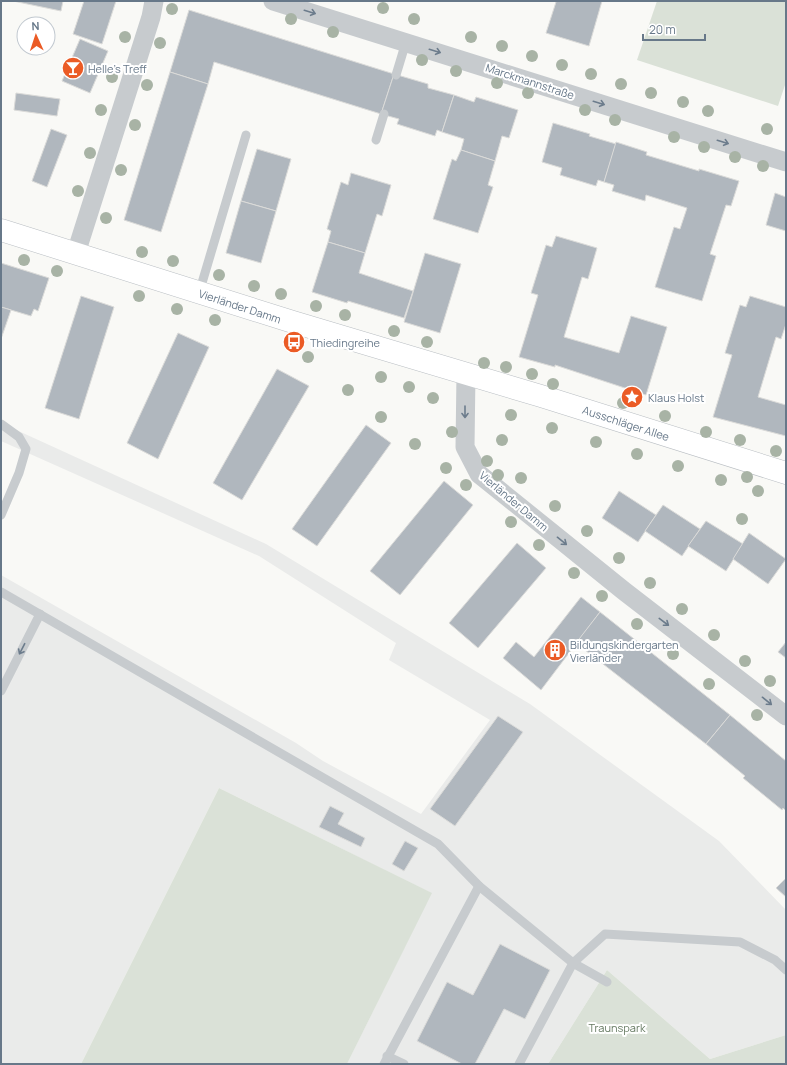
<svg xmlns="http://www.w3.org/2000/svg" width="787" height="1065" font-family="Manrope,sans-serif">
<rect width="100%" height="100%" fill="#f9f9f6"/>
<polygon fill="#eaebea" points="1,423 266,544 530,704 719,841 786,910 786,1035 710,1059 607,970 548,1064 347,1064 431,893 219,788 81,1064 1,1064 1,575 296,743 323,761 421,814 490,720 389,660 396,643 259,556 1,441"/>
<g fill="#dae1d7">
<polygon points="657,1 786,1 786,82 778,106 637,60"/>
<polygon points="219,788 432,893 347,1064 81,1064"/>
<polygon points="607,970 710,1059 786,1035 786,1064 548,1064"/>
</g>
<g fill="#b0b7be" stroke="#dbdbd9">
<polygon points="13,1 63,1 61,11"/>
<polygon points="84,1 116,1 102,44 73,34"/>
<polygon points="553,1 602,1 589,46 546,33 556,2"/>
<polygon points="189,10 394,74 381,114 214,62 208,84 170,72"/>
<polygon points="80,39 108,51 90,93 62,81"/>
<polygon points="170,72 208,84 161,232 124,220"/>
<polygon points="394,74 428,84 428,88 454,95 442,132 437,130 435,136 397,124 399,119 381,114"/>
<polygon points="16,93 60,99 57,116 14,110"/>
<polygon points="454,95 474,102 476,97 518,110 509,138 502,136 495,161 461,150 464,139 442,132"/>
<polygon points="553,123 590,134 589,136 616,144 604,182 598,180 596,186 560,175 562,168 542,162"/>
<polygon points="51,129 67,135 47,187 32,181"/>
<polygon points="616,142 647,152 646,155 699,171 699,169 739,181 731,206 726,205 710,254 716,256 702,301 655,287 674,227 680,229 687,208 646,195 645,201 612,191 614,185 604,182"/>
<polygon points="257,149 291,159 276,211 241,201"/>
<polygon points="461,150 495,161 488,185 493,187 478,233 433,219 452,159 456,161"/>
<polygon points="351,173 391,185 382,216 377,214 365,253 328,242 331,231 327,229 341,182 348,185"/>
<polygon points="775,193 786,197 786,231 766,225"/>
<polygon points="241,201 276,211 261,263 226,253"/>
<polygon points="556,236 597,248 588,279 582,277 564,337 619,353 631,316 667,327 646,395 555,365 555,367 519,357 538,295 531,293 546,245 552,247"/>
<polygon points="328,242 365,253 359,273 413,291 404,318 348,301 347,303 312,292"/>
<polygon points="425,253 461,264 440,333 404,322"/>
<polygon points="1,263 49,278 38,311 34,309 31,316 1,307"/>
<polygon points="81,296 114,307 79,419 45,408"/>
<polygon points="750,296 786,307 786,324 781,339 776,337 758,397 786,405 786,436 713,417 732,355 725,353 740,305 746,307"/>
<polygon points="1,307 11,310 1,339"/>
<polygon points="178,333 209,347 158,459 127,443"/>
<polygon points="277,369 309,386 242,500 213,483"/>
<polygon points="366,425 391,443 317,546 292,529"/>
<polygon points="444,481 473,505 400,595 370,571"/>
<polygon points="619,491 656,515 638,542 602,518"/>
<polygon points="663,505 700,529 682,556 645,531"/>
<polygon points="706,521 743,544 726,571 688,546"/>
<polygon points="749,533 786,559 768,584 733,559"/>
<polygon points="517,543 546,568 478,648 449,623"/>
<polygon points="581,597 600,612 541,690 503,658 516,642 534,657"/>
<polygon points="600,612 730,715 706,744 576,643"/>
<polygon points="786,642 786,658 778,652"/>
<polygon points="730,715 786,761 786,811 783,808 782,810 743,778 745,776 706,744"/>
<polygon points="498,716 523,732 455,826 430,809"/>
<polygon points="330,806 344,813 338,824 365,838 361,847 319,827"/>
<polygon points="405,841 418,848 404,871 392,864"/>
<polygon points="786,878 786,897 776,888"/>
<polygon points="500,944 550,970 525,1019 504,1009 475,1064 462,1064 417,1041 447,982 473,995"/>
</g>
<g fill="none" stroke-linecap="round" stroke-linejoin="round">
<g stroke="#b9bec3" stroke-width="23">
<polyline id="secondary" points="1,230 293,322 541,396 786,473"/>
</g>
<g stroke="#c7cbce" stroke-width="9">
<polyline points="396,75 406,42"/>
<polyline points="376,140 384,114"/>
<polyline points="199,293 246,135"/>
<polyline points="1,424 19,437 26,449 19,473 1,515"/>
<polyline points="1,592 438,844 479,886 573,963 607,982"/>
<polyline points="1,691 40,614"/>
<polyline points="387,1056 404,1064"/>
<polyline points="384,1064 479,886"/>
<polyline points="519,1064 573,963 605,934 740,942 775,960 786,970"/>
</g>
<g stroke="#c7cbce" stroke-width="19">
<polyline points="273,1 786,162"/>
<polyline points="76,253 151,17 154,1"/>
<polyline points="466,373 465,447 479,474 624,591 786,716"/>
</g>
<use href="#secondary" stroke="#fff" stroke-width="22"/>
</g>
<g fill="#a8b3a5">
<circle cx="383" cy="8" r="6"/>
<circle cx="172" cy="9" r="6"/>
<circle cx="291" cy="19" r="6"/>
<circle cx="414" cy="19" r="6"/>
<circle cx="333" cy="32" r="6"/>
<circle cx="125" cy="37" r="6"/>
<circle cx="471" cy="37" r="6"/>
<circle cx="160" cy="43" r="6"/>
<circle cx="502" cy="46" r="6"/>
<circle cx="532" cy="56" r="6"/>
<circle cx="422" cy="60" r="6"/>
<circle cx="562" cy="65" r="6"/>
<circle cx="456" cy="71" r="6"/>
<circle cx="591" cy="74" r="6"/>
<circle cx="112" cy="77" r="6"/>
<circle cx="497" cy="83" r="6"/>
<circle cx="621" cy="84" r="6"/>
<circle cx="147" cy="85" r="6"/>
<circle cx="528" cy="93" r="6"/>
<circle cx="651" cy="93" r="6"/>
<circle cx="683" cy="102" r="6"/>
<circle cx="101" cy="110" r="6"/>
<circle cx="585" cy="110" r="6"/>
<circle cx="708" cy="111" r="6"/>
<circle cx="615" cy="120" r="6"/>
<circle cx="135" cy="125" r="6"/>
<circle cx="767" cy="129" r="6"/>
<circle cx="674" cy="137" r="6"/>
<circle cx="704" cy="147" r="6"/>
<circle cx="90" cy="153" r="6"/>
<circle cx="735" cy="157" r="6"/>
<circle cx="763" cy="166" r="6"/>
<circle cx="121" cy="170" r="6"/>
<circle cx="78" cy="191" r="6"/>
<circle cx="106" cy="218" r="6"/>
<circle cx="142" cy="252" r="6"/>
<circle cx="24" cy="260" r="6"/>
<circle cx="173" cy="261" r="6"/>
<circle cx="57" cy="271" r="6"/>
<circle cx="219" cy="275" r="6"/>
<circle cx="254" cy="286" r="6"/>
<circle cx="281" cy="294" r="6"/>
<circle cx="139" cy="296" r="6"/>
<circle cx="316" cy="306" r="6"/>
<circle cx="177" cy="309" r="6"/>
<circle cx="345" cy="315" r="6"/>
<circle cx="215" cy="320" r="6"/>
<circle cx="394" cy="331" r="6"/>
<circle cx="427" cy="342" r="6"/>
<circle cx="308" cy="357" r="6"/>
<circle cx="484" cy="363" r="6"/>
<circle cx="506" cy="367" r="6"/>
<circle cx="532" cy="374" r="6"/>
<circle cx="381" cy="377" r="6"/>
<circle cx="553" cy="384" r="6"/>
<circle cx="409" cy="387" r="6"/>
<circle cx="348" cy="390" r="6"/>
<circle cx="433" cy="398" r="6"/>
<circle cx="623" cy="403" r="6"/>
<circle cx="511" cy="415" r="6"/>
<circle cx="665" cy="416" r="6"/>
<circle cx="381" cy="417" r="6"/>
<circle cx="552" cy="428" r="6"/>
<circle cx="452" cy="432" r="6"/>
<circle cx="706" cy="432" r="6"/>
<circle cx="502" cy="440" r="6"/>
<circle cx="740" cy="440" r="6"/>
<circle cx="596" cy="442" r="6"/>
<circle cx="415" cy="444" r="6"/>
<circle cx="776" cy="451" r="6"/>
<circle cx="637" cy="454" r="6"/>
<circle cx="487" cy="461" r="6"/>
<circle cx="678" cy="466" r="6"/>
<circle cx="446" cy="468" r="6"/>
<circle cx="498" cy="475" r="6"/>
<circle cx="747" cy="477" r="6"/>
<circle cx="521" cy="478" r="6"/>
<circle cx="721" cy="480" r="6"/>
<circle cx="466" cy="485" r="6"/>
<circle cx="758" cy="491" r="6"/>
<circle cx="555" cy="506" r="6"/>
<circle cx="742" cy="519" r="6"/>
<circle cx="511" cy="522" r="6"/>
<circle cx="587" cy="531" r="6"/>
<circle cx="539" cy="545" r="6"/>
<circle cx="619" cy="558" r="6"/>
<circle cx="574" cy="573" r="6"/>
<circle cx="650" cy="583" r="6"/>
<circle cx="602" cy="596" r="6"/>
<circle cx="682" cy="609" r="6"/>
<circle cx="637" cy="624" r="6"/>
<circle cx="714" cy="635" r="6"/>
<circle cx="673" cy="654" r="6"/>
<circle cx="745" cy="661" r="6"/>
<circle cx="770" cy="681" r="6"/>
<circle cx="709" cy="684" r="6"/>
<circle cx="757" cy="715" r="6"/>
</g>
<defs><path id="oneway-shaft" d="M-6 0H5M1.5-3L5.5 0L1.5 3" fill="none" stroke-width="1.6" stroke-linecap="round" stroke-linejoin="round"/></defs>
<g stroke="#6c7c8c">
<use href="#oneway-shaft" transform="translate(310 12) rotate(17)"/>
<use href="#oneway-shaft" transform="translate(435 51) rotate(17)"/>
<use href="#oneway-shaft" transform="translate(599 103) rotate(17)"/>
<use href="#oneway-shaft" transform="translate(723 142) rotate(17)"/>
<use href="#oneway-shaft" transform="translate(465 412) rotate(90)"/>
<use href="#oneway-shaft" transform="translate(562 541) rotate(39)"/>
<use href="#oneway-shaft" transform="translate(664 622) rotate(37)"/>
<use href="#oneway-shaft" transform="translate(22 649) rotate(117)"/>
<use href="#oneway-shaft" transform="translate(767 701) rotate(39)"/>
</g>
<defs>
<g id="bar-disc" transform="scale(1.15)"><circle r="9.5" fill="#eb5b25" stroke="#fff"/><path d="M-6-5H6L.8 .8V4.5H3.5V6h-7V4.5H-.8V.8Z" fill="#fff"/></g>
<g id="bus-disc" transform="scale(1.15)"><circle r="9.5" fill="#eb5b25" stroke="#fff"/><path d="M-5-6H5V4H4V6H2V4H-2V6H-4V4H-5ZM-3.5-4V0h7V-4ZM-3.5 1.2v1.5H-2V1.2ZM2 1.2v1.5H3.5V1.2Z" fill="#fff"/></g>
<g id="sight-disc" transform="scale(1.15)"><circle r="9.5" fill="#eb5b25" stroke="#fff"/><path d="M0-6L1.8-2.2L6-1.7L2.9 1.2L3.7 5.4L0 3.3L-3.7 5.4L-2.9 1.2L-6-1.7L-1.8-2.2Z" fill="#fff"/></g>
<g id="building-disc" transform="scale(1.15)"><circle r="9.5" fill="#eb5b25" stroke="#fff"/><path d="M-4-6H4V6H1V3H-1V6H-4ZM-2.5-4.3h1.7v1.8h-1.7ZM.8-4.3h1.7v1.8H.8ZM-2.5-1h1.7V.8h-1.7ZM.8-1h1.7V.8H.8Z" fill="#fff"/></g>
</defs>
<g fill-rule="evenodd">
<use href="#bar-disc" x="73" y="68"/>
<use href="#bus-disc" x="294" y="342"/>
<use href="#sight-disc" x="632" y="397"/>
<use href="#building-disc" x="555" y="650"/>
</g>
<g text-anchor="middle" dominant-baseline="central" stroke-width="4" stroke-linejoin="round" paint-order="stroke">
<g font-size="11" fill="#677889" stroke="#fff" text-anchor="start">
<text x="88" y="68">Helle's Treff</text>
<text x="310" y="342">Thiedingreihe</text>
<text x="648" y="397">Klaus Holst</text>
<text x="570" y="644">Bildungskindergarten<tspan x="570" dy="13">Vierländer</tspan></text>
</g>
<g font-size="11" fill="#677889" stroke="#fff">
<text transform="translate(530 81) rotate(18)">Marckmannstraße</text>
<text transform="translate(240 306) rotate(18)">Vierländer Damm</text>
<text transform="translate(626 423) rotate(18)">Ausschläger Allee</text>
<text transform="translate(514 501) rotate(40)">Vierländer Damm</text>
</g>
<g font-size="11" fill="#667a62" stroke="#fff">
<text x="617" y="1027">Traunspark</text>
</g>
</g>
<rect width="787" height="1065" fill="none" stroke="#677889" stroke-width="4"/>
<g transform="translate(36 36) rotate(357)"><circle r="19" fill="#ffffff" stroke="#c2c9d0"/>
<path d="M0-3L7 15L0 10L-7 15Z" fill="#eb5b25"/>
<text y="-6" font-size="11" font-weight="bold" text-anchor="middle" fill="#677889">N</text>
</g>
<path d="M643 34v6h62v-6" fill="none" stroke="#677889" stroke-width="2"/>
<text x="649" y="34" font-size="12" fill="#677889" stroke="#ffffff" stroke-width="3" paint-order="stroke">20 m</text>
</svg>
